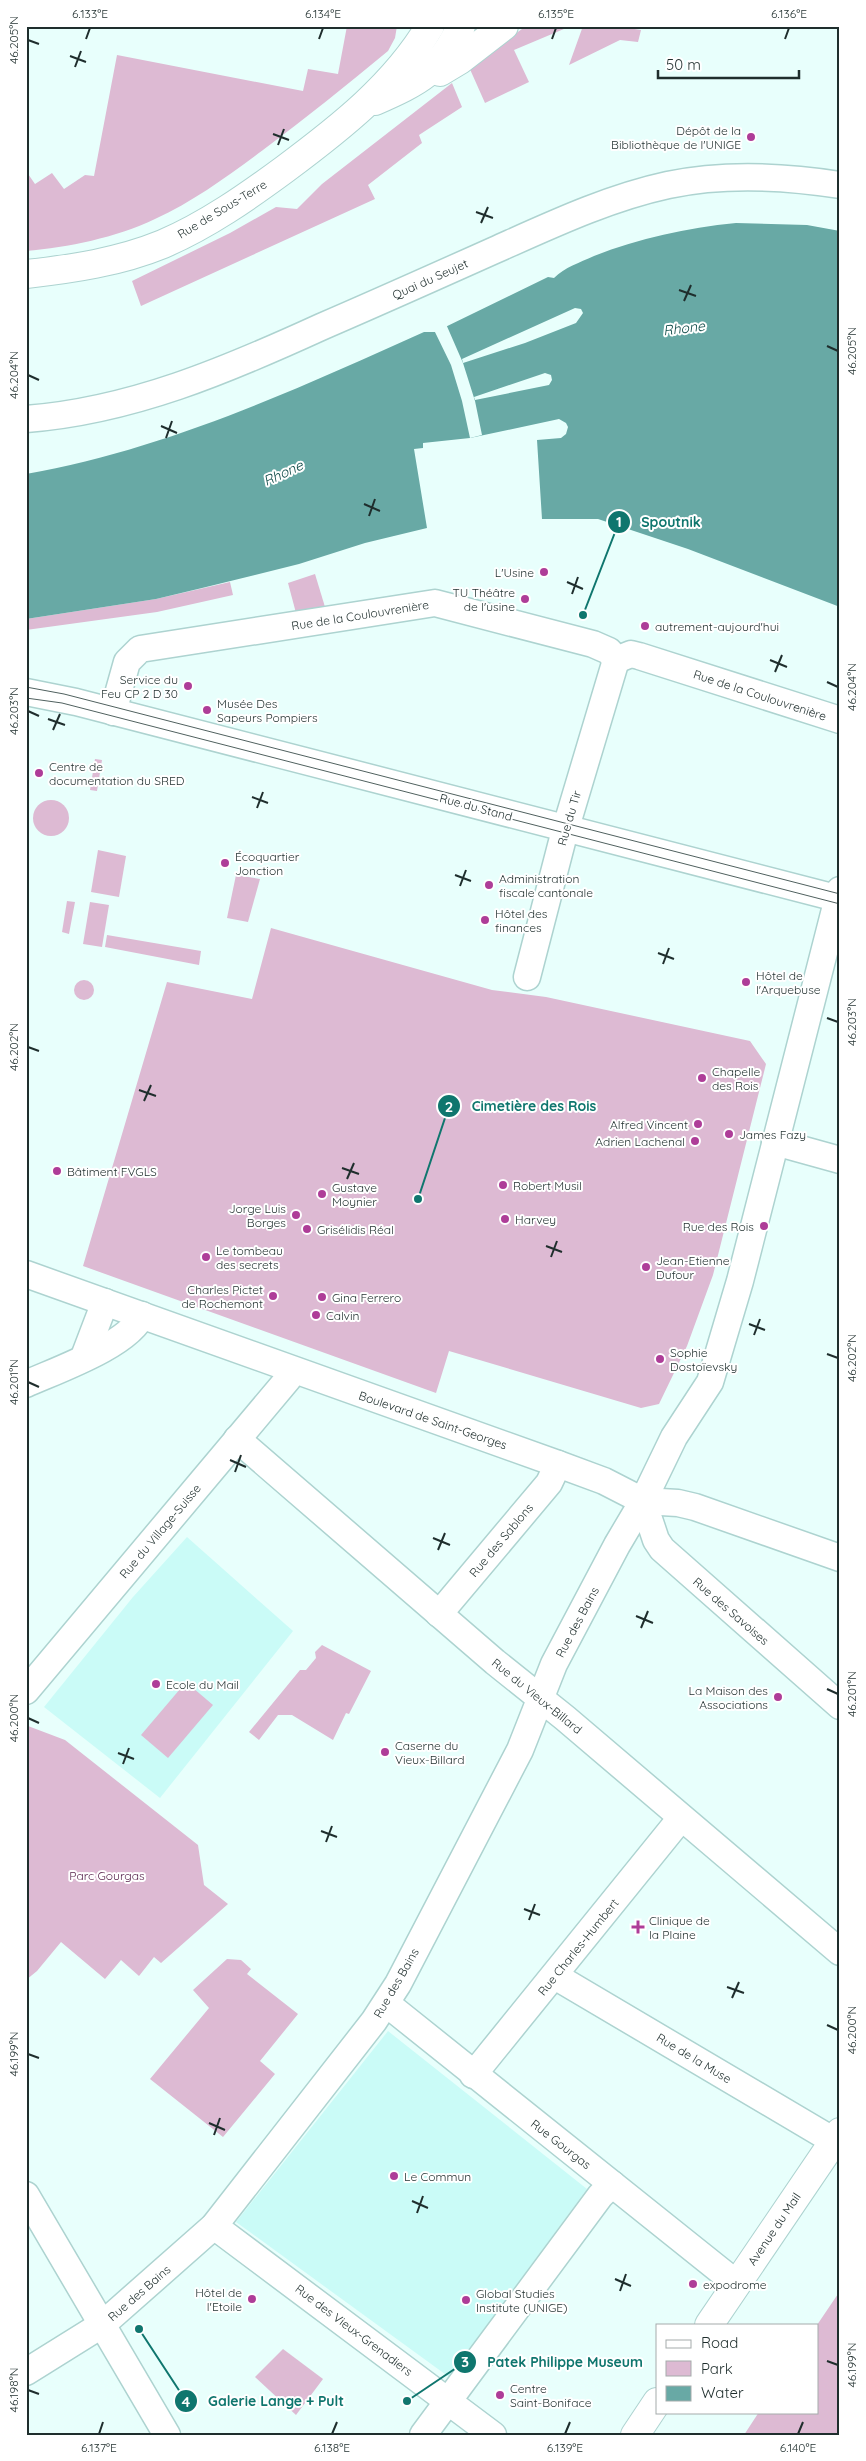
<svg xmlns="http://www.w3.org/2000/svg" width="866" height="2461" font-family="Quicksand,sans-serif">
<rect width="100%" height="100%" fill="#e8fffc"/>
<g fill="#cafbf7">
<polygon points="187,1537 293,1631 160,1798 44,1707 133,1597"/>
<polygon points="388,2031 587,2189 449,2377 236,2222"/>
</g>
<g fill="#ddbad3">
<path d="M347 26H397L395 38 388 51C347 85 306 118 263 150 228 176 194 201 155 219 115 238 69 247 26 251V171L35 184 52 173 64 189 85 175 94 176 117 55 303 91 308 69 338 74Z"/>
<polygon points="531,26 571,26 514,50 529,82 485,103 469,67 522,29"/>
<polygon points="583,26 615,26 641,30 638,42 620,40 569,65"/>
<polygon points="452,83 462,107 419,135 422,143 368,185 375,199 141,306 132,281 230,233 276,207 297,209 322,184"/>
<polygon points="315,574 325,607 296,613 288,583"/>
<polygon points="230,582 233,595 157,612 26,630 26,619 156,599"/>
<polygon points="95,759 102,760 97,791 90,790"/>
<circle cx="51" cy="818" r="18"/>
<polygon points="98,850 126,856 119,897 91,892"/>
<polygon points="236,875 260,879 248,922 227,918"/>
<polygon points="67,901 75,902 69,934 62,932"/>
<polygon points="90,902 109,905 102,947 83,944"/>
<polygon points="271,928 492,990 546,997 750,1041 766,1064 713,1275 687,1346 659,1404 641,1408 449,1351 436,1393 83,1266 167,982 252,999"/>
<polygon points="107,935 201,951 199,965 105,947"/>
<circle cx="84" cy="990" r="10"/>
<polygon points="322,1645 371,1671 349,1714 346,1713 333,1740 292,1715 278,1715 259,1740 249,1732 300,1670 306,1670 316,1658 315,1652"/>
<polygon points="186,1682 213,1705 168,1758 141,1735"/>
<polygon points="28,1726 65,1740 198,1845 204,1885 228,1904 161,1963 154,1957 139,1976 121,1960 105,1979 61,1942 37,1971 26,1980"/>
<polygon points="227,1959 241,1960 251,1969 247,1974 298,2014 260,2061 275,2074 223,2137 150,2079 209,2008 193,1990"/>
<polygon points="840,2291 840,2435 744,2435 759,2412 817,2412 817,2325"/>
<polygon points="283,2349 323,2379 296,2415 255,2377"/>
</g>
<path fill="#68a9a5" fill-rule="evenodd" d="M736 223 807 225 840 231V607L688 549 598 519H542L537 440 561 438 566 434 568 427 566 423 559 419 470 438 423 443V448L414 449 427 528 365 543 299 564 202 588 156 599 26 619V474C167 449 295 390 424 332H435L548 277 554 278C565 267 579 263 594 256 640 238 686 228 736 223ZM575 308 581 309 583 313 576 323 525 343 463 363 462 359ZM545 373 551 375 552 380 549 385 475 400 474 397Z"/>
<polygon fill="#e8fffc" points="446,324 463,363 475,401 482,435 470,438 462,401 451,365 434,330"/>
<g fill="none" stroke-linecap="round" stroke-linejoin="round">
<g stroke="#add3d0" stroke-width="29">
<g id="minor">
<path d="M26 419C131 411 227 370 321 327 379 302 437 276 495 250 551 225 608 198 668 185 725 173 783 176 840 185"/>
<polyline points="616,660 631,654 639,656 840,720"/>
<polyline points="26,692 76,702 840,899"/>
<polyline points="113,712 127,662 140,649 435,603 593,644 609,651 616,660"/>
<polyline points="527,977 564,834 616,660"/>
<polyline points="775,1142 840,1160"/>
<polyline points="26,1274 558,1464 604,1481 643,1501 678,1503 695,1507 840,1558"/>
<polyline points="84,1357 105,1302"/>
<path d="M26 1384C57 1370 129 1345 142 1315"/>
<polyline points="237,1439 495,1662 565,1718 840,1952"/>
<polyline points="643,1501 656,1540 662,1549 840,1706"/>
<polyline points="439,1614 549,1483 558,1464"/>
<polyline points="26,1691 288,1379 292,1370"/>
<polyline points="557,1973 565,1982 834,2141"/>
<polyline points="387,2004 737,2284"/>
<polyline points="473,2075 681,1818"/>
<polyline points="26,2195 167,2435"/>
<polyline points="214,2226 493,2435"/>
<polyline points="26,2372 103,2324 214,2226 374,2021 398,1984 520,1750 554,1664 617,1545 643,1501 674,1437 710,1382 740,1281 840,890"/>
<polyline points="423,2435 600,2196 612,2184"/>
</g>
</g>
<g stroke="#add3d0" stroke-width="30">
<g id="major">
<polyline points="440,72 460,60 504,26"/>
<path d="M375 101C418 82 441 71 461 26"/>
<path d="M26 274C72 269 119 262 163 244 207 225 247 197 285 169 340 128 395 85 430 26"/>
<polyline points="709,2325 840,2132"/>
<polyline points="635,2435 657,2402"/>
</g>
</g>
<use href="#minor" stroke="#fff" stroke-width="26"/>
<use href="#major" stroke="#fff" stroke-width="28"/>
<g stroke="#50615f" stroke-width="1">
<polyline points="26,687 64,694 840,894"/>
<polyline points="26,698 62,703 840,904"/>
</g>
</g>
<path fill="none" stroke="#1f2e2d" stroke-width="2" d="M86 39 90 28M319 39 323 28M552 39 556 28M785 39 789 28M28 40 39 44M70 56 86 62M75 67 81 51M273 134 289 140M278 145 284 129M476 212 493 218M481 223 488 207M679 290 696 296M684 301 691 285M827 346 838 351M28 375 39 380M161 426 177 433M166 438 172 421M364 504 380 511M369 516 375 499M567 582 583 589M572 594 578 577M770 660 787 667M775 672 782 655M827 682 838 687M28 711 39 716M48 719 65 725M53 730 60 714M252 797 268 803M257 808 263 792M455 875 471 881M460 886 466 870M658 953 674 959M663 964 669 948M827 1018 838 1022M28 1047 39 1051M139 1090 156 1096M144 1101 151 1085M342 1168 359 1174M347 1179 354 1163M546 1246 562 1252M551 1257 557 1241M749 1324 765 1330M754 1335 760 1319M827 1354 838 1358M28 1382 39 1387M230 1460 246 1467M235 1472 241 1455M433 1538 450 1545M438 1550 445 1533M636 1616 653 1623M641 1628 648 1611M827 1689 838 1694M28 1718 39 1723M118 1753 134 1759M123 1764 129 1748M321 1831 337 1837M326 1842 332 1826M524 1909 540 1915M529 1920 535 1904M727 1987 744 1993M732 1998 739 1982M827 2025 838 2030M28 2054 39 2058M209 2123 225 2130M214 2135 220 2118M412 2201 428 2208M417 2213 423 2196M615 2279 631 2286M620 2291 626 2274M827 2361 838 2365M28 2390 39 2394M99 2434 103 2422M332 2434 337 2422M565 2434 570 2422M798 2434 803 2422"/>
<g fill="#ae3d98" stroke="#fff" stroke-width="2">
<circle cx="751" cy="137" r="5"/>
<circle cx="544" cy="572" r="5"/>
<circle cx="525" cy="599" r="5"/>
<circle cx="645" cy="626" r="5"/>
<circle cx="188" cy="686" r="5"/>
<circle cx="207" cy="710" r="5"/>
<circle cx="39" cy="773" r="5"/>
<circle cx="225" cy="863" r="5"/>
<circle cx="489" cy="885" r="5"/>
<circle cx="485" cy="920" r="5"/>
<circle cx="746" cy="982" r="5"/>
<circle cx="702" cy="1078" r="5"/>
<circle cx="698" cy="1124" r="5"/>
<circle cx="729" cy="1134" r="5"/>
<circle cx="695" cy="1141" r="5"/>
<circle cx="57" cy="1171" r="5"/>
<circle cx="503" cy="1185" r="5"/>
<circle cx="322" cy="1194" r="5"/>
<circle cx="296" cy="1215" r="5"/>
<circle cx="505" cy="1219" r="5"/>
<circle cx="764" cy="1226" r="5"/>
<circle cx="307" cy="1229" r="5"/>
<circle cx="206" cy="1257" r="5"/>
<circle cx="646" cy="1267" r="5"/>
<circle cx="273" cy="1296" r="5"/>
<circle cx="322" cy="1297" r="5"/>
<circle cx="316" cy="1315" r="5"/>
<circle cx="660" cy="1359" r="5"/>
<circle cx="156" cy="1684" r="5"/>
<circle cx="778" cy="1697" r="5"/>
<circle cx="385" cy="1752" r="5"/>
<path d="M635.5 1919.5h5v5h5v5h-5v5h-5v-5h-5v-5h5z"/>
<circle cx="394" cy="2176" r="5"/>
<circle cx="693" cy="2284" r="5"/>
<circle cx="252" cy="2299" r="5"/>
<circle cx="466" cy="2300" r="5"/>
<circle cx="500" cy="2395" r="5"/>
</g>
<g text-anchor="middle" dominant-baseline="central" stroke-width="4" stroke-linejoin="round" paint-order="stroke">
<g font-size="12" fill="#1f2e2d" stroke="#fff" text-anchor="start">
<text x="741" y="130" text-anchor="end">Dépôt de la<tspan x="741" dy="14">Bibliothèque de l'UNIGE</tspan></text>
<text x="534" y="572" text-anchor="end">L'Usine</text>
<text x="515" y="592" text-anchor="end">TU Théâtre<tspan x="515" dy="14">de l'usine</tspan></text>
<text x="655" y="626">autrement-aujourd'hui</text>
<text x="178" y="679" text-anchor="end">Service du<tspan x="178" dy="14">Feu CP 2 D 30</tspan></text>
<text x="217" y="703">Musée Des<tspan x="217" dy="14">Sapeurs Pompiers</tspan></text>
<text x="49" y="766">Centre de<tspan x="49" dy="14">documentation du SRED</tspan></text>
<text x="235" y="856">Écoquartier<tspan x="235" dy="14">Jonction</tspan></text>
<text x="499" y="878">Administration<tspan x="499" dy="14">fiscale cantonale</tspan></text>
<text x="495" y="913">Hôtel des<tspan x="495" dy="14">finances</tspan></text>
<text x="756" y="975">Hôtel de<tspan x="756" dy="14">l'Arquebuse</tspan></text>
<text x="712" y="1071">Chapelle<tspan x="712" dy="14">des Rois</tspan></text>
<text x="688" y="1124" text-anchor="end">Alfred Vincent</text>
<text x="739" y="1134">James Fazy</text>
<text x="685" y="1141" text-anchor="end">Adrien Lachenal</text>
<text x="67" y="1171">Bâtiment FVGLS</text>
<text x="513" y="1185">Robert Musil</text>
<text x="332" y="1187">Gustave<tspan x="332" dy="14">Moynier</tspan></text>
<text x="286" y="1208" text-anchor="end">Jorge Luis<tspan x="286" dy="14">Borges</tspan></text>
<text x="515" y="1219">Harvey</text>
<text x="754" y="1226" text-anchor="end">Rue des Rois</text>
<text x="317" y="1229">Grisélidis Réal</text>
<text x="216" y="1250">Le tombeau<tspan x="216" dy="14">des secrets</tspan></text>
<text x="656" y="1260">Jean-Etienne<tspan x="656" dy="14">Dufour</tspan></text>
<text x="263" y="1289" text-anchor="end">Charles Pictet<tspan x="263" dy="14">de Rochemont</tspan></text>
<text x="332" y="1297">Gina Ferrero</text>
<text x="326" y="1315">Calvin</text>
<text x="670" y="1352">Sophie<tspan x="670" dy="14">Dostoïevsky</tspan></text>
<text x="166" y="1684">Ecole du Mail</text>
<text x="768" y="1690" text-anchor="end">La Maison des<tspan x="768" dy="14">Associations</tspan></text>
<text x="395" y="1745">Caserne du<tspan x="395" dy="14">Vieux-Billard</tspan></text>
<text x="649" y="1920">Clinique de<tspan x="649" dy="14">la Plaine</tspan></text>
<text x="404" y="2176">Le Commun</text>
<text x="703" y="2284">expodrome</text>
<text x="242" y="2292" text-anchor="end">Hôtel de<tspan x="242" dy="14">l'Etoile</tspan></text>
<text x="476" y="2293">Global Studies<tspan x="476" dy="14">Institute (UNIGE)</tspan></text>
<text x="510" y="2388">Centre<tspan x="510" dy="14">Saint-Boniface</tspan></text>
</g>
<g font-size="12" fill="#1f2e2d" stroke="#fff">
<text transform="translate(222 209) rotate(-31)">Rue de Sous-Terre</text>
<text transform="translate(430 279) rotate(-24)">Quai du Seujet</text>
<text transform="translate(360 615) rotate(-9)">Rue de la Coulouvrenière</text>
<text transform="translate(760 695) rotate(18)">Rue de la Coulouvrenière</text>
<text transform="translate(476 807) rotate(15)">Rue du Stand</text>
<text transform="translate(569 818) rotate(-74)">Rue du Tir</text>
<text transform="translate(433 1420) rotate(19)">Boulevard de Saint-Georges</text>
<text transform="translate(160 1531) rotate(-50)">Rue du Village-Suisse</text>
<text transform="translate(501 1540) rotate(-50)">Rue des Sablons</text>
<text transform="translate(731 1611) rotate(41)">Rue des Savoises</text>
<text transform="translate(577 1622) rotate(-62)">Rue des Bains</text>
<text transform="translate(537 1696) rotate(39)">Rue du Vieux-Billard</text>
<text transform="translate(578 1947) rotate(-51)">Rue Charles-Humbert</text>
<text transform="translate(396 1983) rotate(-60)">Rue des Bains</text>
<text transform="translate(694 2058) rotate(31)">Rue de la Muse</text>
<text transform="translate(561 2144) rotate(38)">Rue Gourgas</text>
<text transform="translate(774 2229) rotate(-56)">Avenue du Mail</text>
<text transform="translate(139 2293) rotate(-41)">Rue des Bains</text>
<text transform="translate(354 2330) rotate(37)">Rue des Vieux-Grenadiers</text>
</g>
<g font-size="12" fill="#541f49" stroke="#fff">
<text x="107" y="1875">Parc Gourgas</text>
</g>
<g font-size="14" font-style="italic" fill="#094744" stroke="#fff">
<text transform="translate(684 328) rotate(-7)">Rhone</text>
<text transform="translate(283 473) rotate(-25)">Rhone</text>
</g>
</g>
<path fill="none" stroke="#0f766e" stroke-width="2" d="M583 615L619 522M418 1199L449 1106M407 2401L465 2362M139 2329L186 2401"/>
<g fill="#0f766e" stroke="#fff" stroke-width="2">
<circle cx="583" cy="615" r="5"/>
<circle cx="418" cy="1199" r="5"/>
<circle cx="407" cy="2401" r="5"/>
<circle cx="139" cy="2329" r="5"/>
<circle cx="619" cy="522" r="12"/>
<circle cx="449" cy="1106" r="12"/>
<circle cx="465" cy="2362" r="12"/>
<circle cx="186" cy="2401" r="12"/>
</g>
<g font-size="15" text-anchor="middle" font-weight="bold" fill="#fff">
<text x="619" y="527">1</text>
<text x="449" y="1112">2</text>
<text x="465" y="2367">3</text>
<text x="186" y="2407">4</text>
</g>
<g font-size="14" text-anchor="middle" font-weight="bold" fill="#0f766e" stroke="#fff" stroke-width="4" stroke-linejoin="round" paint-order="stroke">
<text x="671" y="527">Spoutnik</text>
<text x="534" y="1111">Cimetière des Rois</text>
<text x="565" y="2367">Patek Philippe Museum</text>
<text x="276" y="2406">Galerie Lange + Pult</text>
</g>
<rect width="866" height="2461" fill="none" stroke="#ffffff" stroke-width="55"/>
<rect x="656" y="2324" width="162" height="90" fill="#ffffff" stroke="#a5abab"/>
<rect x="666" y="2340" width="25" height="8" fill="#ffffff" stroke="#a5abab"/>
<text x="701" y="2348" font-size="15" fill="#1f2e2d">Road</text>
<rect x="666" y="2361" width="25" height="15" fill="#ddbad3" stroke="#a5abab"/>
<text x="701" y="2374" font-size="15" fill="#1f2e2d">Park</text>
<rect x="666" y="2386" width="25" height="15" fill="#68a9a5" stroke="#a5abab"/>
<text x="701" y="2398" font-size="15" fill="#1f2e2d">Water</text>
<path d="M658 70v8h141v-8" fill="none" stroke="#1f2e2d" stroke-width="2.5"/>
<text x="666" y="70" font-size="15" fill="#1f2e2d" stroke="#ffffff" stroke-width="4" paint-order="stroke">50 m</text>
<rect x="28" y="28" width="810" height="2406" fill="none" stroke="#1f2e2d" stroke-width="2"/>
<g font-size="12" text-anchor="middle" fill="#1f2e2d">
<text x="90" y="18">6.133°E</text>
<text x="323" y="18">6.134°E</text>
<text x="556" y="18">6.135°E</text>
<text x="789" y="18">6.136°E</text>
<text transform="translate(14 40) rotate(-90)" y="4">46.205°N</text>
<text transform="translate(852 351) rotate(-90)" y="4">46.205°N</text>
<text transform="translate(14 375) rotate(-90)" y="4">46.204°N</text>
<text transform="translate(852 687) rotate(-90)" y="4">46.204°N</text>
<text transform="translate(14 711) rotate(-90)" y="4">46.203°N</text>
<text transform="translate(852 1022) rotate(-90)" y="4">46.203°N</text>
<text transform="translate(14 1047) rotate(-90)" y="4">46.202°N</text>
<text transform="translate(852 1358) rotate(-90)" y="4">46.202°N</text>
<text transform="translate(14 1382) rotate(-90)" y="4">46.201°N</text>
<text transform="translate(852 1694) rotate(-90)" y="4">46.201°N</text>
<text transform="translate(14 1718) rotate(-90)" y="4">46.200°N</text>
<text transform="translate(852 2030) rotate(-90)" y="4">46.200°N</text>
<text transform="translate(14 2054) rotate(-90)" y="4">46.199°N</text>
<text transform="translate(852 2365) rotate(-90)" y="4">46.199°N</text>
<text transform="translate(14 2390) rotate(-90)" y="4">46.198°N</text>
<text x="99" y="2452">6.137°E</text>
<text x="332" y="2452">6.138°E</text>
<text x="565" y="2452">6.139°E</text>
<text x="798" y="2452">6.140°E</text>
</g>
</svg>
